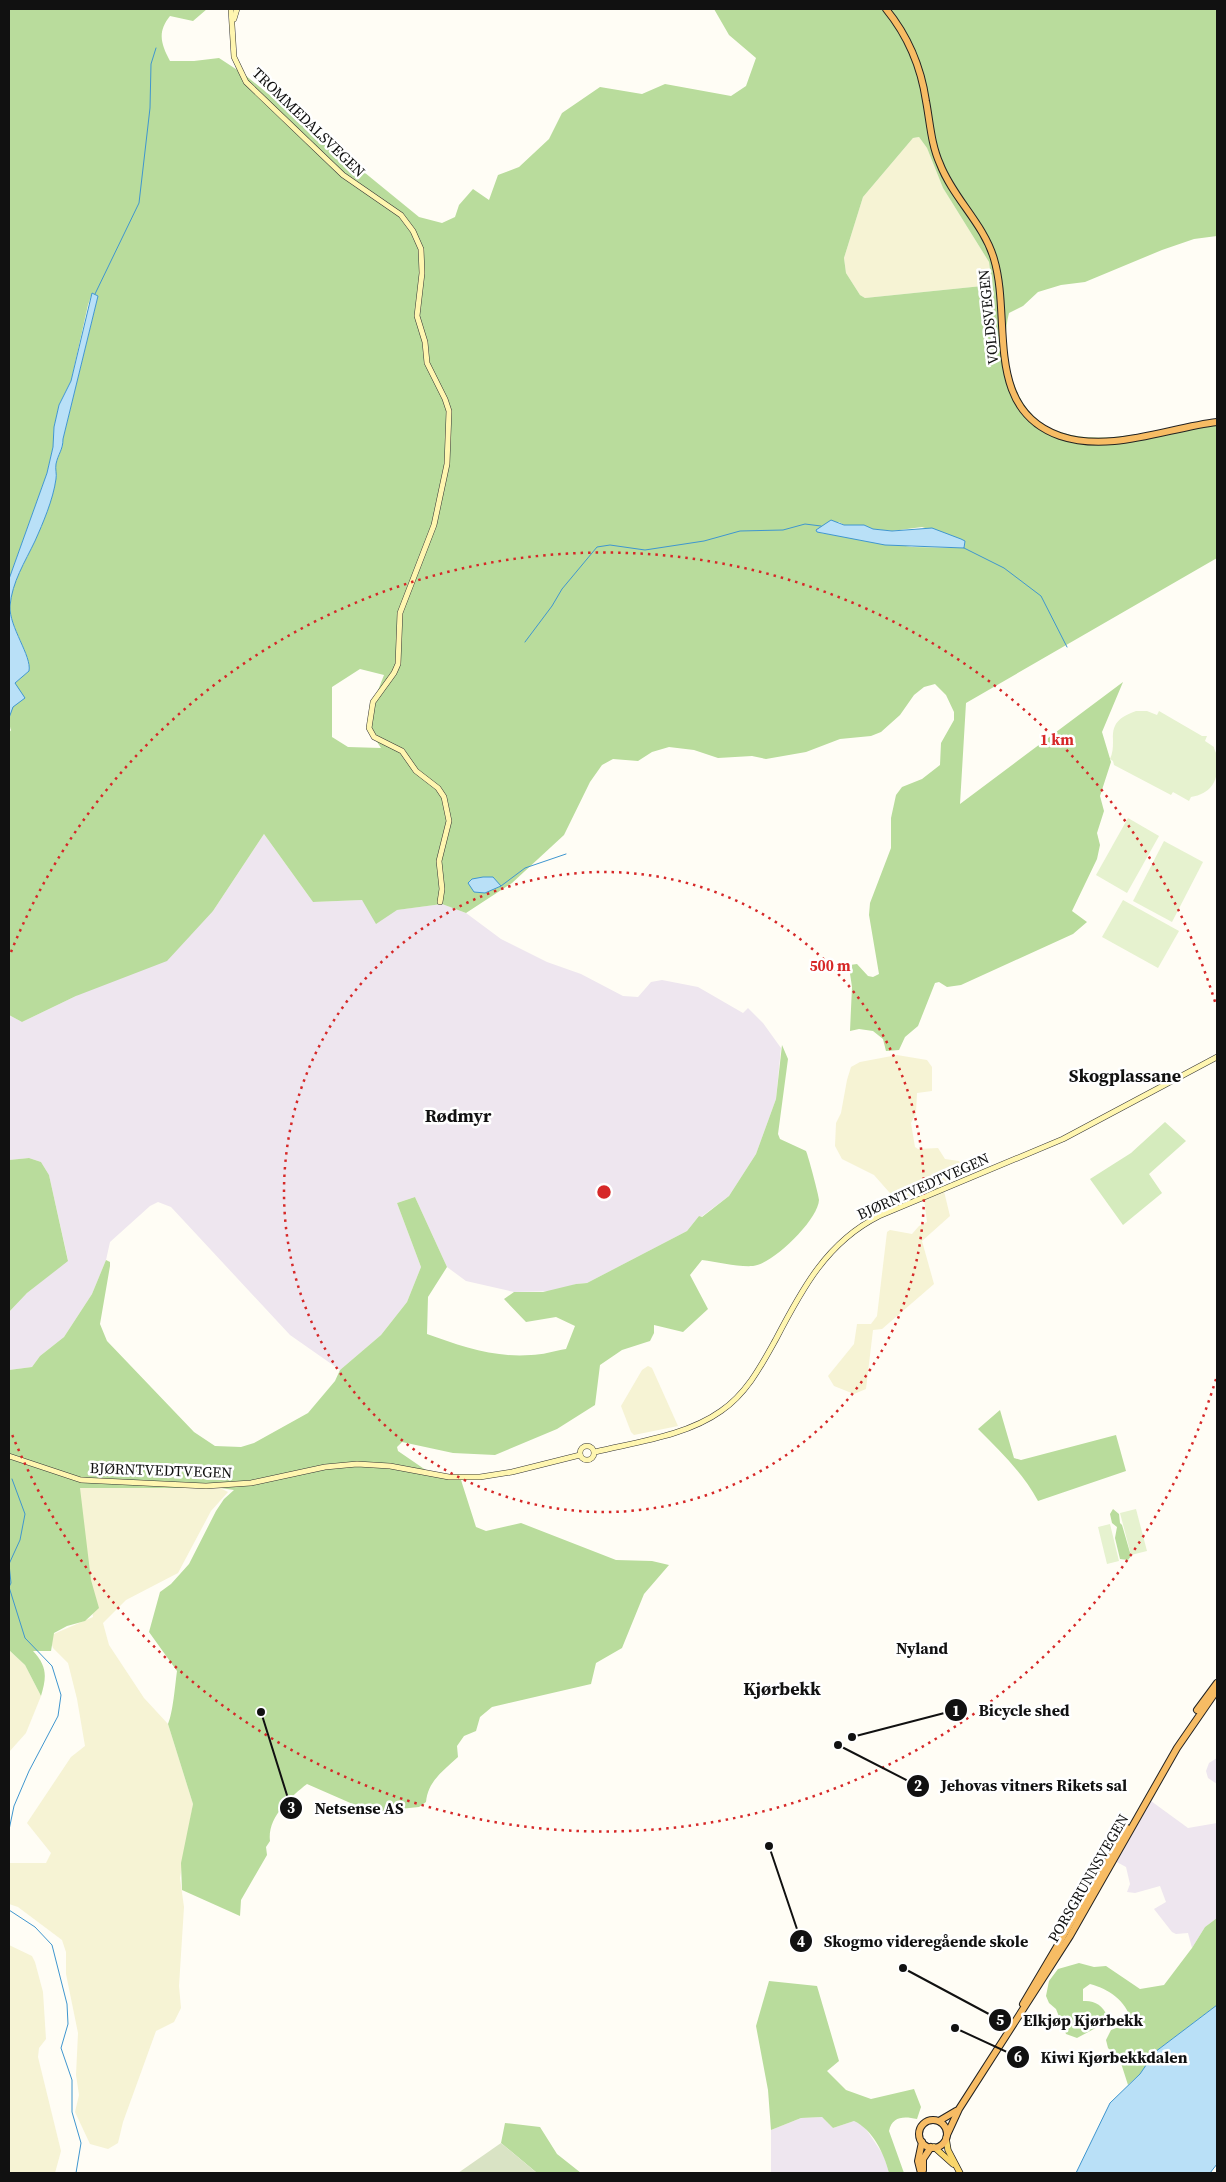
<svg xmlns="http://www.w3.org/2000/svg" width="1226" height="2182" font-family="'Source Serif 4',serif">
<rect width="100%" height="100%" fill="#fffdf5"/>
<g fill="#eee6ef">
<polygon points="264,834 313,902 362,900 381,919 396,910 442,904 466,913 501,939 547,962 581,974 623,996 638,997 651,982 662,980 698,987 743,1013 748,1008 763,1023 781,1048 776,1099 756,1154 729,1196 701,1217 699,1216 687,1231 587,1283 576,1284 556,1291 514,1292 466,1281 447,1267 415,1197 397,1203 421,1267 407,1302 381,1335 340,1370 290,1335 171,1207 158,1202 150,1206 110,1242 106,1260 92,1294 64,1337 40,1356 32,1367 9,1370 9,1312 27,1293 68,1260 49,1175 41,1162 29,1158 9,1160 9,1015 22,1022 76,996 213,911"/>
<polygon points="1217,1758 1217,1784 1208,1778 1206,1771 1209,1763"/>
<polygon points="1151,1801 1188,1828 1217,1823 1217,1918 1205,1927 1192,1948 1188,1933 1176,1934 1172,1932 1154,1909 1166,1902 1160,1886 1135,1893 1127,1892 1130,1884 1126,1867 1115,1861"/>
<polygon points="822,2117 833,2128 854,2121 864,2126 884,2156 889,2173 771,2173 771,2130 801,2118"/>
</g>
<g fill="#f6f3d4">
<polygon points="919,137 927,148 943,188 989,262 992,285 865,298 860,295 846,273 844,258 863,197 913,138"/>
<polygon points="897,1055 927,1060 932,1067 932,1091 917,1093 916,1113 911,1123 915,1147 918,1149 938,1148 945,1159 959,1161 965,1173 942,1183 950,1216 922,1241 934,1284 882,1329 873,1330 866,1389 854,1394 834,1386 828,1376 854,1344 857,1324 871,1324 877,1316 887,1232 890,1230 912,1234 919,1226 927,1222 923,1192 897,1201 874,1175 842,1159 835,1146 836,1123 841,1113 847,1080 851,1067 860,1062"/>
<polygon points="648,1366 652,1368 678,1426 634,1435 631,1432 621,1406 642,1370"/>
<polygon points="80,1488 220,1488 228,1492 211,1511 178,1573 126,1600 103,1623 109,1645 144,1698 168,1724 193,1804 180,1878 184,1907 179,1986 181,2008 174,2022 156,2031 123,2122 118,2143 108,2149 90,2144 75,2112 79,2095 76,2075 78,2033 66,1974 66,1952 62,1940 18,1907 9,1904 9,1863 46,1863 51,1853 27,1823 71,1757 85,1746 77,1699 68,1663 53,1648 49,1636 93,1617 80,1538"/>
<polygon points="9,1650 25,1665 41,1696 26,1733 9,1752"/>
<polygon points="9,1945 32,1956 35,1962 43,1992 46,2039 39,2048 38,2057 61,2151 55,2173 9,2173"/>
</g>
<polygon fill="#d5ebbd" points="1165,1122 1186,1141 1149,1174 1162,1193 1123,1225 1090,1179 1131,1153"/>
<g fill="#b9dc9c" fill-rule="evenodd">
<path d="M9 9H207L193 21 170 16C157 32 161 44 170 61H194L219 58 245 75 419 217 442 223 455 217 459 205 473 189 489 200 498 175 519 167 549 139 562 113 600 87 642 94 665 84 731 96 746 86 756 58 729 35 714 9H1217V236L1194 239 1162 250 1085 282 1061 285 1038 292 1023 306 1009 313C1003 336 1006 362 1014 384 1044 471 1153 428 1217 419V558L966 703 960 804 1123 682 1102 732 1111 762 1100 796 1104 811 1097 833 1100 845 1097 859 1072 911 1087 922 1073 934 961 985 947 987 939 982 935 983 918 1026 905 1037 899 1050 886 1051 883 1039 873 1031 859 1029 850 1031 852 987 849 967 850 965 857 964 868 976 873 977 879 974 869 915 870 903 891 848V818L896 795 902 787 922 779 940 765 941 743 954 720V712L946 695 935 684 924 687 914 695 900 715 881 732 871 736 840 739 806 752 766 759 752 756 718 758 694 750 669 747 652 752 638 761 613 759 602 765 590 782 564 835 512 883 466 913 442 904 397 910 376 924 362 900 313 902 264 834 213 911 167 961 76 996 22 1022 9 1015V733L11 730C7 722 14 695 15 683L29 671C32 656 9 626 10 606 12 582 25 562 35 541 43 523 53 500 56 479 57 474 55 469 56 464 58 454 63 450 63 439L98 296 92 293 88 305 71 381 59 405 54 427 53 447 47 473 9 579ZM919 137 927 148 943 188 989 262 992 285 865 298 860 295 846 273 844 258 863 197 913 138ZM839 522 844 525H864L872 529 892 531 922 527 965 541 964 548 912 547 821 533 816 530ZM360 669 384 675 377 693 368 728 381 748 348 747 332 737V687Z"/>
<path d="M782 1045 788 1059 778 1134 780 1139 806 1151C808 1155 819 1196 819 1200 818 1220 773 1264 753 1266 737 1267 718 1262 702 1260L690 1275 708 1309 683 1332 654 1325V1333L650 1341 622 1350 600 1365 595 1405 557 1429 495 1455 453 1453 402 1442 397 1447 398 1451 433 1475 461 1480 476 1527 486 1531 521 1523 616 1560 652 1561 669 1565 644 1594 622 1648 596 1663 591 1684 492 1707 480 1717 476 1731 464 1736 457 1746 458 1757C443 1771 428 1781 426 1802L419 1807 371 1812 307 1784C290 1797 267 1818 270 1841L266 1847 267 1855 241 1900 240 1916 182 1890 181 1863 193 1804 168 1724C173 1712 175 1686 177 1671L149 1632 160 1592 171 1584 189 1564 216 1511 224 1499 234 1490 220 1488H80L91 1580 99 1608 85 1621 67 1626 54 1633 51 1651H33C47 1666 47 1676 41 1696L25 1665 9 1650V1370L32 1367 40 1356 64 1337 92 1294 106 1260 110 1262V1266L100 1324 107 1341 194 1432 215 1446 241 1447 254 1443 308 1413 335 1381 340 1370 381 1335 407 1302 421 1267 397 1203 415 1197 447 1267 428 1297 427 1334C460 1346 495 1358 531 1355 542 1355 554 1351 566 1349L575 1326 556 1317 526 1322 504 1299 514 1292H543L576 1284 587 1283 687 1231 699 1216 702 1217 729 1196 756 1154 776 1099Z"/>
<polygon points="29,1158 41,1162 49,1175 68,1261 27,1293 9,1312 9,1160"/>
<path d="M1000 1410 1014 1458 1021 1460 1116 1435 1126 1471 1038 1501C1023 1473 1001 1452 978 1429Z"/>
<polygon points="1113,1509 1119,1514 1120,1523 1122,1525 1131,1556 1128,1560 1120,1559 1115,1538 1117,1527 1112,1523 1110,1514"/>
<path d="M1217 1918V2005L1155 2052 1140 2074 1128 2085 1120 2060 1108 2048 1106 2040 1111 2030 1124 2025 1131 2020C1126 2001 1109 1989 1090 1984L1083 1989V2001C1094 2000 1103 2005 1107 2016L1105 2023 1077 2038 1066 2034 1056 2009 1049 2003 1046 1996 1049 1981 1058 1969 1079 1963 1094 1967 1106 1966 1140 1989 1164 1985 1192 1948 1205 1927Z"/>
<path d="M769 1981 817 1986 839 2061 827 2071 846 2090 871 2099 914 2089 921 2107 917 2119C904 2116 892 2116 889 2131L904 2173H889C884 2153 873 2130 854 2121L833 2128 822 2117 801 2118 771 2130 768 2090 756 2026Z"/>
<polygon points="505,2123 540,2127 557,2154 581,2173 537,2173 501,2143"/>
</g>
<polygon fill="#d9e3c4" points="501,2143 537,2173 458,2173"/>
<g fill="#e6f2cf">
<path d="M1136 711H1147L1157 715 1159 711 1202 736H1207L1205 741 1214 747C1214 750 1217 753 1217 758 1219 779 1213 793 1191 797L1189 801 1173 792 1171 795 1114 765 1113 761 1110 759C1119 740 1101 723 1136 711Z"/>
<polygon points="1128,818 1159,836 1127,893 1096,875"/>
<polygon points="1164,841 1203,862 1172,922 1133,901"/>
<polygon points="1123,900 1179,931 1158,968 1102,937"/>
<polygon points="1136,1509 1147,1551 1131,1555 1120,1513"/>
<polygon points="1110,1524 1119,1561 1107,1564 1098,1527"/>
</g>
<g fill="#b9e0f7" stroke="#3f96cf">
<path d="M92 293 98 296 63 439C63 450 58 454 56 464 55 469 57 474 56 479 53 500 43 523 35 541 25 562 12 582 10 606 9 627 32 656 29 671L15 683 25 698 13 707 9 718V579L47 473 53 447 54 427 59 405 71 381Z"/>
<polygon points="831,520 844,525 864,525 873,529 892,531 932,528 961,539 965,541 964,548 885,545 817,532 816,530"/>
<polygon points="483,877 493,877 501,886 485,893 474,892 468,883 472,879"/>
<polygon points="1217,2005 1217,2164 1210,2173 1076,2173 1110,2103 1140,2074 1155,2052"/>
</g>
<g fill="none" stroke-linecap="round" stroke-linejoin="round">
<g stroke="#3f96cf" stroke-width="1">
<polyline points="95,294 139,203 150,108 151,64 156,48"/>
<polyline points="964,548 1004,568 1041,596 1067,647"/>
<polyline points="525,642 552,606 562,589 597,547 610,545 645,550 704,541 740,531 783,530 805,524 821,526"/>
<polyline points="501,886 525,868 566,854"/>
<polyline points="9,1830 14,1806 29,1771 58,1716 61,1695 52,1666 25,1638 9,1587 11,1583 9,1564 20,1540 25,1514 12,1479"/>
<polyline points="9,1910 35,1927 52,1945 67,2004 68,2024 61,2048 72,2080 72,2112 81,2143 76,2173"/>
</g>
<g stroke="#333" stroke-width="6">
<g id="secondary">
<polyline points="231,9 234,57 246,82 343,175 401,215 413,231 421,249 422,273 417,316 425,342 427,363 445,399 449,411 447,464 434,525 400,613 398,664 394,673 373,702 369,728 374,737 402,751 416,771 438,788 444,797 449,821 439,861 442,889 440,902"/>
<polyline points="234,19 237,9"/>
<circle cx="587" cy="1453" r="7"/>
<path d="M595 1452C636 1442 686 1436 721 1411 747 1393 761 1366 776 1339 802 1289 827 1242 879 1216L1063 1139 1217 1057"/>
<polyline points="9,1456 81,1480 206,1486 251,1483 325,1467 357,1464 390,1466 449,1477 480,1477 512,1472 580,1455"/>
</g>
</g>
<g stroke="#222" stroke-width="7">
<g id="primary">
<polyline points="946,2138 948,2150 960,2173"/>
<polyline points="934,2147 953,2164"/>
</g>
</g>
<g stroke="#222" stroke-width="8">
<g id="trunk">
<path d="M886 9C908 36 921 67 926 101 930 122 931 144 940 164 953 198 984 224 994 259 1012 319 983 409 1060 436 1110 453 1167 428 1217 422"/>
<polyline points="1197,1710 1217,1683"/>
<polyline points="1023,2004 1127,1828"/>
<circle cx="933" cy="2134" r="14"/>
<polyline points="939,2121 956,2111"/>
<polyline points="947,2135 959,2109 1070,1936 1177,1748 1217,1690"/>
<polyline points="923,2170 923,2159 931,2147"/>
<polyline points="921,2173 918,2161 922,2142"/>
</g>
</g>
<use href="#secondary" stroke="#fff6b0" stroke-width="5"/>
<use href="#primary" stroke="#f9d66b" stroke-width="5.5"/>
<use href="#trunk" stroke="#f7bc64" stroke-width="6"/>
</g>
<g fill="none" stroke="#d62828" stroke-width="2.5" stroke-dasharray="2.5 5">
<circle cx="604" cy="1192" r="320"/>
<path d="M1216 1379A640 640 0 0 1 11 1432M11 952A640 640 0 0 1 1216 1005"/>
</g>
<g text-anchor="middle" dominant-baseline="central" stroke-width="5" stroke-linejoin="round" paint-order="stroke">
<g font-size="15" fill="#111" stroke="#fff">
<text transform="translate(309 122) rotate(44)">TROMMEDALSVEGEN</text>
<text transform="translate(988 317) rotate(-96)">VOLDSVEGEN</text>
<text transform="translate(923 1186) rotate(-24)">BJØRNTVEDTVEGEN</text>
<text transform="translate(161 1470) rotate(2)">BJØRNTVEDTVEGEN</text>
<text transform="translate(1088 1878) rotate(-60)">PORSGRUNNSVEGEN</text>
</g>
<g font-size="16" font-weight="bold" fill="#111" stroke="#fff">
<text x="922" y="1648">Nyland</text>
</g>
<g font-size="18" font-weight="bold" fill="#111" stroke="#fff">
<text x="1125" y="1075">Skogplassane</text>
<text x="458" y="1115">Rødmyr</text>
<text x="782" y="1688">Kjørbekk</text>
</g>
</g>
<circle cx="604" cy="1192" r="8" fill="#d62828" stroke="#fff" stroke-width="2.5"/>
<g font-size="15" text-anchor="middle" font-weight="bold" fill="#d62828" stroke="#fff" stroke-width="5" stroke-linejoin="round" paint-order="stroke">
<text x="1057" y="745">1 km</text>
<text x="830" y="971">500 m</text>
</g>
<path fill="none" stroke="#111" stroke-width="2" d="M852 1737L956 1710M838 1745L918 1786M261 1712L291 1808M769 1846L801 1941M903 1968L1000 2020M955 2028L1018 2057"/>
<g fill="#111" stroke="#fff" stroke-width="2">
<circle cx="852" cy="1737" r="5"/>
<circle cx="838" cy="1745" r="5"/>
<circle cx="261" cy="1712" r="5"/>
<circle cx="769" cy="1846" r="5"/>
<circle cx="903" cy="1968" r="5"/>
<circle cx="955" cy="2028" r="5"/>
<circle cx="956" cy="1710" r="12"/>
<circle cx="918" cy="1786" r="12"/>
<circle cx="291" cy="1808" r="12"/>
<circle cx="801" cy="1941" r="12"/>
<circle cx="1000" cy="2020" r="12"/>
<circle cx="1018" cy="2057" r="12"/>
</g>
<g font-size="15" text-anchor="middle" font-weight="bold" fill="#fff">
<text x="956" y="1716">1</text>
<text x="918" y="1791">2</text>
<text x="291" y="1813">3</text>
<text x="801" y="1947">4</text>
<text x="1000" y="2025">5</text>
<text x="1018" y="2062">6</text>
</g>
<g font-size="16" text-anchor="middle" font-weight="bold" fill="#111" stroke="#fff" stroke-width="5" stroke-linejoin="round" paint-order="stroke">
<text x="1024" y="1716">Bicycle shed</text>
<text x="1034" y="1791">Jehovas vitners Rikets sal</text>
<text x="359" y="1814">Netsense AS</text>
<text x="926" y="1947">Skogmo videregående skole</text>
<text x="1083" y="2026">Elkjøp Kjørbekk</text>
<text x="1114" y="2063">Kiwi Kjørbekkdalen</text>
</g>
<rect width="1226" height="2182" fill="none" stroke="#111111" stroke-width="20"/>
</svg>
